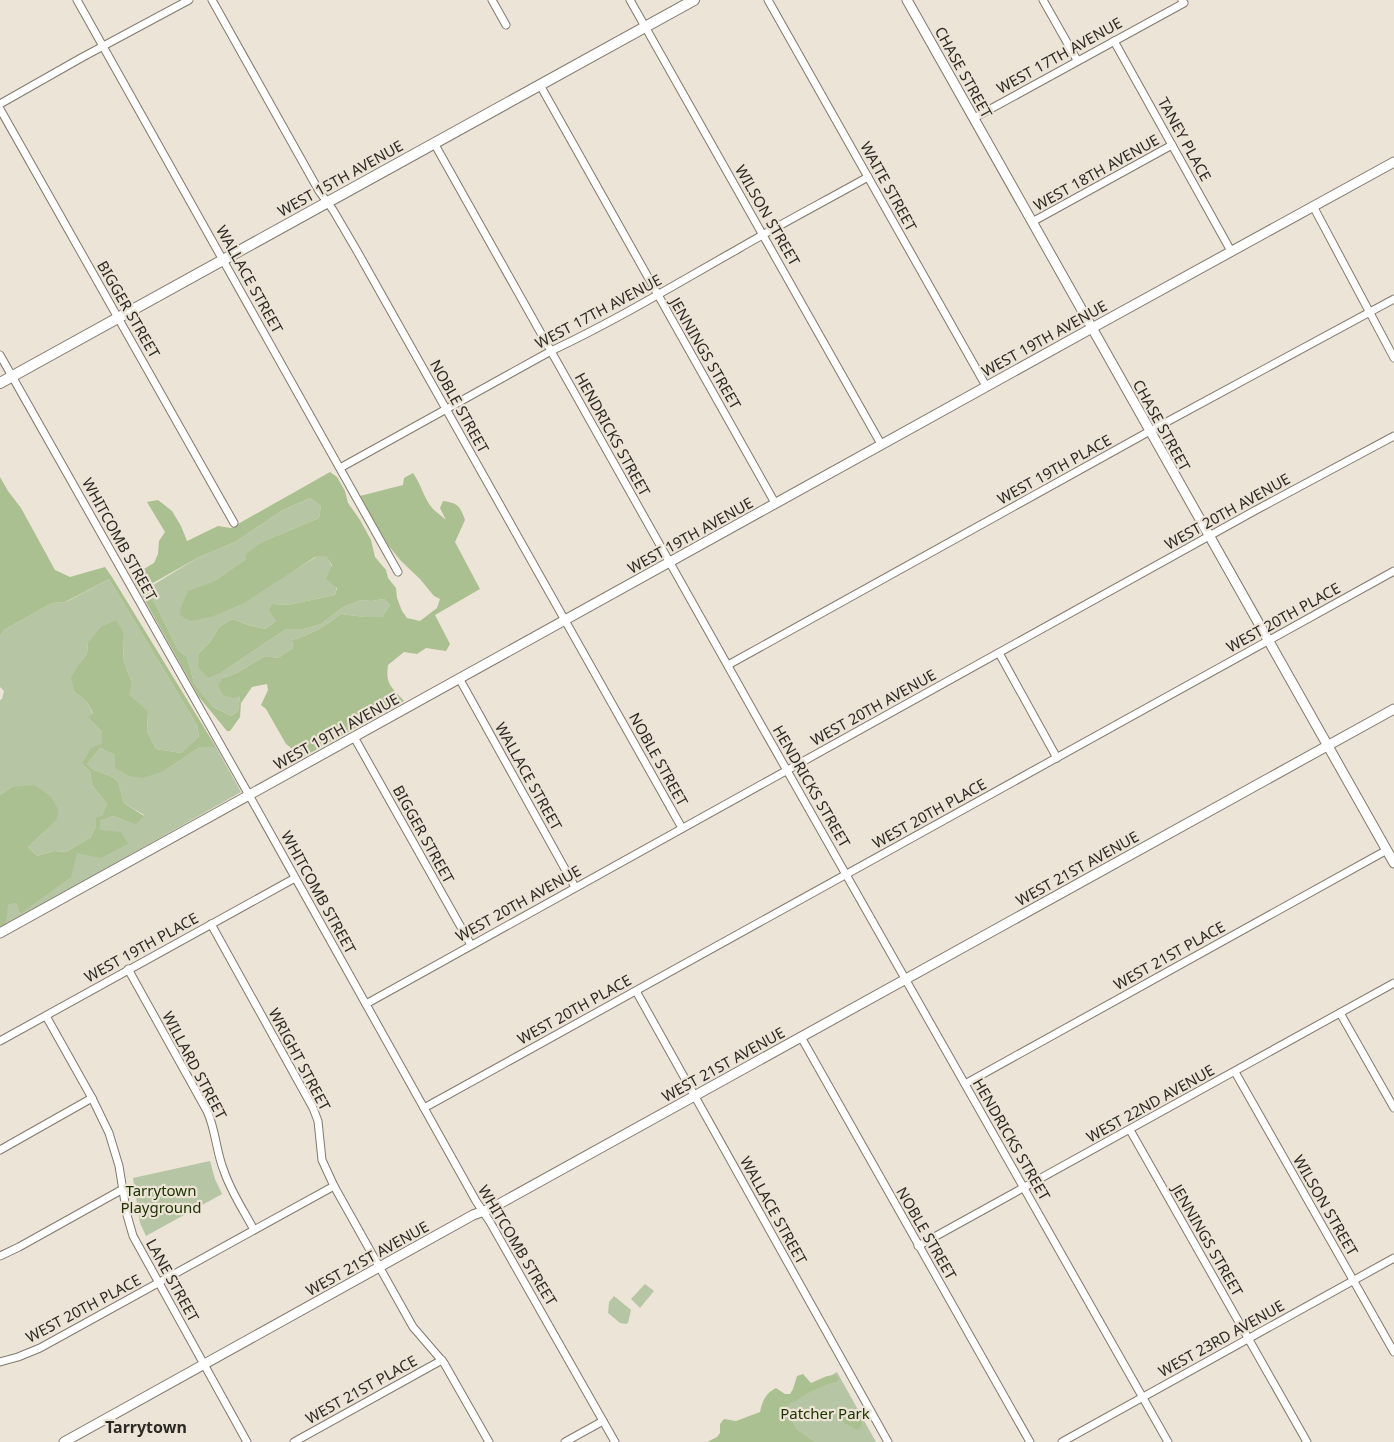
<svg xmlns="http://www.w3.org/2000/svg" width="1394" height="1442" font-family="'Noto Sans',sans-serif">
<rect width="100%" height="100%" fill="#ece4d6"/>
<g fill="#b6c6a4">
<path d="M310 498 321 506 319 518 262 542 246 559 216 580 189 591 283 577 316 557 326 555C333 567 339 582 335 595L288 605 272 604 276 621 265 629 248 625 232 619 219 627 210 642 199 653 222 672 286 629H304L321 624 343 607 361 600 371 601 384 599 390 605 382 617H365L341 614C324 627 312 634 292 640L293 648 278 658 265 656 237 673 223 678 240 696 238 711 231 716 213 707 194 683 187 657 178 650 156 605 145 590 197 558 235 542 283 510Z"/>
<polygon points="109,579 197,725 199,738 181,753 156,749 147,731 148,711 128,695 132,683 123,659 124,634 88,643 87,654 79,664 75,692 87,702 93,714 89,718 102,732 102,744 82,764 90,771 92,785 107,804 102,817 96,817 96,826 90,838 66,852 54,851 37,856 28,847 57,820 12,787 0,795 0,700 2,699 4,691 0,687 0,636 4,630 52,603 66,602"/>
<polygon points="200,747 216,747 241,792 6,925 7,905 16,903 20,914 99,830 100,821 113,816 136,825 144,815 124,803 118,782 113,777 94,770 87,764 100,748 115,755 164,771"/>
<polygon points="210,1161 215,1179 222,1194 146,1236 140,1223 133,1178"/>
<polygon points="645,1284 654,1291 640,1308 631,1299"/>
<polygon points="614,1296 631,1310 628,1323 626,1324 620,1323 608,1313 609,1302"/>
<polygon points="837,1372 876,1442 712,1442"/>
</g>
<g fill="#abc090" fill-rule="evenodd">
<path d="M330 472 337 477 345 491 348 503 360 520 371 540 375 557 386 570 388 578 396 588 397 598 402 611 407 618 420 621 437 608 440 599 434 596 420 579 401 561 388 545 360 496 403 485 404 478 413 473C421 484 424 499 433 509 437 513 442 516 446 520L440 508 443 501C458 503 460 506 465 520L455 542 480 589 435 615 450 644 446 651 426 648 417 654 404 652 388 665C385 685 392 687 404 701L303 757 286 744 266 709 261 705 268 690 267 684 252 687 241 703 240 717 230 731H227L199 697 135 583 137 573 154 563 158 554 159 541 165 532 147 502 158 500 172 511 181 526 187 541 218 526 231 528ZM310 498 321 506 319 518 262 542 246 554V559L216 580 188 591 181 607 180 615 190 621 211 617 244 603 315 557 326 556 332 565 326 579 337 588 335 595 288 605 272 604 269 610 276 621 265 629 248 625 232 619 219 627 210 642 199 653 198 667 208 678 222 672 286 629H304L321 624 343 607 361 600 371 601 384 599 390 605 382 617H365L341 614C324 627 312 634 292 640L293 648 278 658 265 656 237 673 223 678 218 685 223 695 233 698 240 696 238 711 231 716 213 707 194 683 187 657 178 650 156 605 148 593 145 590 146 587 197 558 235 542 283 510Z"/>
<polygon points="0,477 8,491 21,508 55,570 70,577 105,567 112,577 216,747 200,747 164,771 143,778 129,776 115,768 115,755 100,748 87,764 94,770 113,777 118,782 124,803 144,816 136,825 113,816 100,821 100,830 121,832 128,844 101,858 77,853 71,877 20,914 16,903 8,905 6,925 0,928 0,795 12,787 34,785 50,796 58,809 57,820 28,847 37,856 54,851 66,852 90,838 96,826 96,817 102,816 107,804 92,785 90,771 82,764 91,748 102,744 102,732 88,717 93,713 87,702 75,692 71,678 79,664 87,654 88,643 101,627 116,620 124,634 123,659 132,683 129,695 148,711 147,731 156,749 181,753 199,737 197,725 109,579 65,602 52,603 4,630 0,636"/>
<path d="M803 1374 811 1383 827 1376 836 1375 839 1378 837 1382C825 1382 791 1402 782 1410L784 1417 791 1419 796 1429 814 1442H707L717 1437 720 1433V1424L724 1419 736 1421 760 1412C763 1400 765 1394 776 1388L785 1394H790L793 1389 797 1376Z"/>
<polygon points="848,1413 857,1414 861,1418 862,1426 858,1430 846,1424 841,1420 841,1416"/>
</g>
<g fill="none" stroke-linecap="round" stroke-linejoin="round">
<g stroke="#80796d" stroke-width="9">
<g id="minor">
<polyline points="77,0 398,572"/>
<polyline points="212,0 319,191 333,210 357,251 682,828"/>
<polyline points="492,0 506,25"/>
<polyline points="630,0 881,444"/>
<polyline points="768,0 986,386"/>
<polyline points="1043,0 1077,60"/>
<polyline points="1114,41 1231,251"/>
<polyline points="540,85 775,503"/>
<polyline points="0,104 81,58 189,0"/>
<polyline points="0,109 234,523"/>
<polyline points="974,118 1184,3 1182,0"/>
<polyline points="434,143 760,723 1168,1442"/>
<polyline points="1313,206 1394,358"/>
<polyline points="1032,222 1172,145"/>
<polyline points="0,355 249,795 476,1201 490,1222 615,1442"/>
<path d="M340 468 551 351C615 321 676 284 738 249 781 224 825 201 868 177"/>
<polyline points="999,653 1057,758"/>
<polyline points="728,665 1150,431 1394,299"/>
<polyline points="459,678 575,887"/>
<polyline points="354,737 471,945"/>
<polyline points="211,924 313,1108 318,1121 322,1160 334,1186 413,1327 444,1363 489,1442"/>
<path d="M128 969 207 1111C216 1130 216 1152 224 1171 231 1192 244 1211 254 1230"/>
<polyline points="636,991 888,1442"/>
<polyline points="366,1004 1256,510 1394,436"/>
<polyline points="1340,1013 1394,1108"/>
<polyline points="46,1016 92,1098 109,1133 119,1166 127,1215 133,1236 247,1442"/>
<polyline points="801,1037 1030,1442"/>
<polyline points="0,1041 295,878"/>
<polyline points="1235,1072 1394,1352"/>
<polyline points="965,1084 1387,850"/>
<polyline points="424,1108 1394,571"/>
<polyline points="1130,1130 1307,1442"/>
<polyline points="0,1150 92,1098"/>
<polyline points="918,1246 1394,983"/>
<polyline points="0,1256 19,1247 123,1189"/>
<polyline points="0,1362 18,1357 40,1348 334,1186"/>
<polyline points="294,1442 442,1360"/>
<polyline points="565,1442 603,1421"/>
<polyline points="1062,1442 1394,1258"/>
</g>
</g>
<g stroke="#80796d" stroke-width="11">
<g id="tertiary">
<polyline points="907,0 1394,863"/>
<polyline points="0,933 1092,328 1394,162"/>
<polyline points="64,1442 473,1215 492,1208 510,1198 1394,709"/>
</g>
</g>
<g stroke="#80796d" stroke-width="12">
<polyline id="secondary" points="0,383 694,0"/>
</g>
<use href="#minor" stroke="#fff" stroke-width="7"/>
<use href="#tertiary" stroke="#fff" stroke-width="9"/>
<use href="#secondary" stroke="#fff" stroke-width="10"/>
</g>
<g text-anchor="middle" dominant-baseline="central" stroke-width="4.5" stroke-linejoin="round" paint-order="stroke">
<g font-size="15" fill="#2c2924" stroke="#ece4d6">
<text transform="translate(1059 55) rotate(-29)">WEST 17TH AVENUE</text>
<text transform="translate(964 72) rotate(61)">CHASE STREET</text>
<text transform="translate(1185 139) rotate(61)">TANEY PLACE</text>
<text transform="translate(1096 172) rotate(-29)">WEST 18TH AVENUE</text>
<text transform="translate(340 178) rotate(-29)">WEST 15TH AVENUE</text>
<text transform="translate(889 186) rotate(61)">WAITE STREET</text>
<text transform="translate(768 215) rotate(60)">WILSON STREET</text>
<text transform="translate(250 279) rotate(61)">WALLACE STREET</text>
<text transform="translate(129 309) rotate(60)">BIGGER STREET</text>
<text transform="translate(598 311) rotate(-28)">WEST 17TH AVENUE</text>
<text transform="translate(1044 338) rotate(-29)">WEST 19TH AVENUE</text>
<text transform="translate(706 353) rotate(60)">JENNINGS STREET</text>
<text transform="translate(460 406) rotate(61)">NOBLE STREET</text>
<text transform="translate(1162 425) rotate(61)">CHASE STREET</text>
<text transform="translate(613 434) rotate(61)">HENDRICKS STREET</text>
<text transform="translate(1054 469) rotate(-29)">WEST 19TH PLACE</text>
<text transform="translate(1227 511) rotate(-29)">WEST 20TH AVENUE</text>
<text transform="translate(690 535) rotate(-29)">WEST 19TH AVENUE</text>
<text transform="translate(120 539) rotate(61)">WHITCOMB STREET</text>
<text transform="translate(1283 617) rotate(-29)">WEST 20TH PLACE</text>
<text transform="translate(873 707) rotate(-29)">WEST 20TH AVENUE</text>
<text transform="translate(336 731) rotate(-29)">WEST 19TH AVENUE</text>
<text transform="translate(659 759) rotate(61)">NOBLE STREET</text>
<text transform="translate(529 776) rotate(61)">WALLACE STREET</text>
<text transform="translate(812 786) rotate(60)">HENDRICKS STREET</text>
<text transform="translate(929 813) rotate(-29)">WEST 20TH PLACE</text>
<text transform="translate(424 834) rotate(61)">BIGGER STREET</text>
<text transform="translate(1077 868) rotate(-29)">WEST 21ST AVENUE</text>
<text transform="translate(319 892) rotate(61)">WHITCOMB STREET</text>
<text transform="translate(518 903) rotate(-29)">WEST 20TH AVENUE</text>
<text transform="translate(141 947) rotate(-29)">WEST 19TH PLACE</text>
<text transform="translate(1169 955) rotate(-29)">WEST 21ST PLACE</text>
<text transform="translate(574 1009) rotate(-29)">WEST 20TH PLACE</text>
<text transform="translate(300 1059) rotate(62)">WRIGHT STREET</text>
<text transform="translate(723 1064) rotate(-29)">WEST 21ST AVENUE</text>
<text transform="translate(195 1065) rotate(62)">WILLARD STREET</text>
<text transform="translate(1150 1103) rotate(-29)">WEST 22ND AVENUE</text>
<text transform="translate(1012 1139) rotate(60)">HENDRICKS STREET</text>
<text transform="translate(1326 1205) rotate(60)">WILSON STREET</text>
<text transform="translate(774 1210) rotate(61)">WALLACE STREET</text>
<text transform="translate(927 1233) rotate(60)">NOBLE STREET</text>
<text transform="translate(1208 1240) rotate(60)">JENNINGS STREET</text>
<text transform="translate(518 1245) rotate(59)">WHITCOMB STREET</text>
<text transform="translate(367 1258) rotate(-29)">WEST 21ST AVENUE</text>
<text transform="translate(173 1280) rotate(61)">LANE STREET</text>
<text transform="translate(83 1308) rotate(-28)">WEST 20TH PLACE</text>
<text transform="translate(1221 1338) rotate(-29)">WEST 23RD AVENUE</text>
<text transform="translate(361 1389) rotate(-29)">WEST 21ST PLACE</text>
</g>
<g font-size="15" fill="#213400" stroke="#ece4d6">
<text x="161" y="1190">Tarrytown<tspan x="161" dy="17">Playground</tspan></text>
<text x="825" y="1413">Patcher Park</text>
</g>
<g font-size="16" font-weight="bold" fill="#2c2924" stroke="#ece4d6">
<text x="146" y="1427">Tarrytown</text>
</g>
</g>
</svg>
